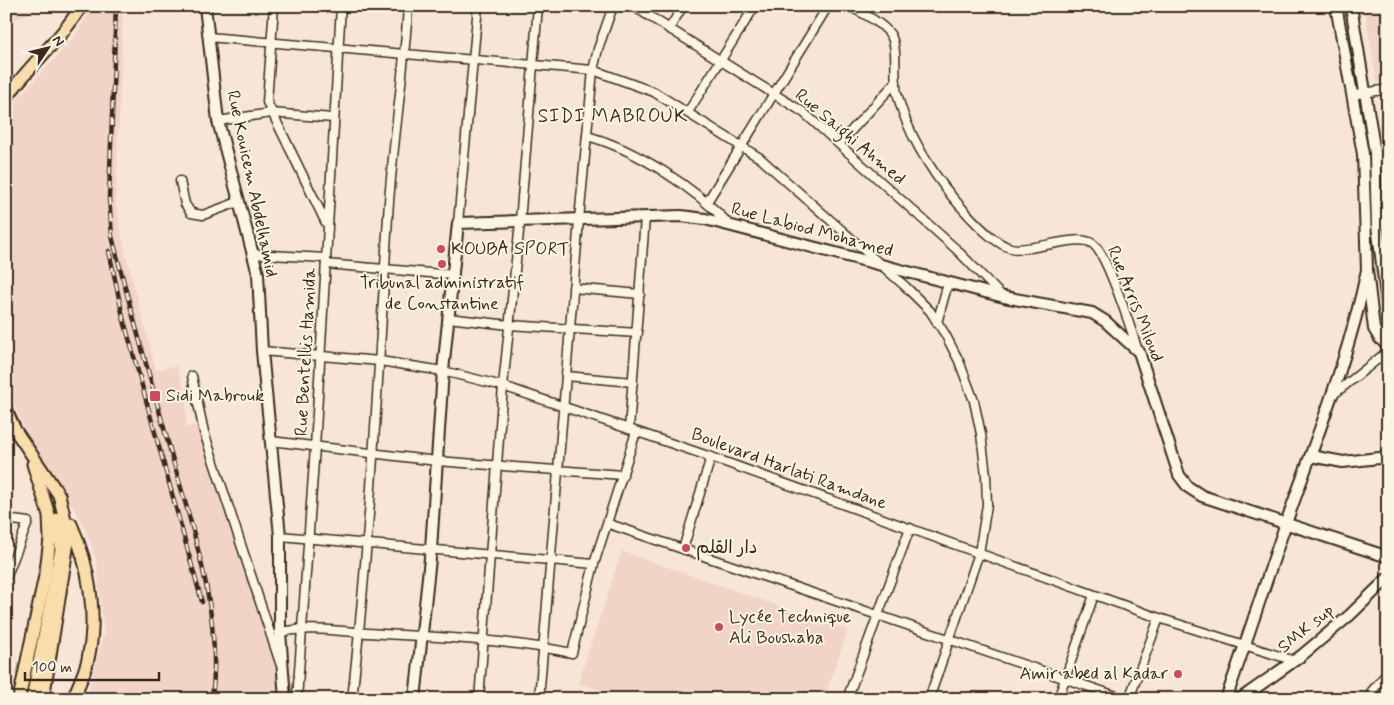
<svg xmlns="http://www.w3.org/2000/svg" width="1394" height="705" font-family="Mynerve,'Playpen Sans Arabic',sans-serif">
<rect width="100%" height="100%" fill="#f7e6d7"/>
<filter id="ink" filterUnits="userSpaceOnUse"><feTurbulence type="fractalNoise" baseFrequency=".02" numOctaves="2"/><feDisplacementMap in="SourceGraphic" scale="10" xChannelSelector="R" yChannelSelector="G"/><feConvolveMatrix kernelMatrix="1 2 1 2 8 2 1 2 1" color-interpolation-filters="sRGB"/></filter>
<g filter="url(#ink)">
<g fill="#f1d4c6">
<polygon points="6,6 44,6 12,21 6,15"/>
<polygon points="93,6 123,6 116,204 125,252 156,370 177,366 186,398 186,428 200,424 273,655 280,699 86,699 104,633 96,558 84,525 30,440 12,401 6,380 6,127 18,98 76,35"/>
<polygon points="1364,6 1388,6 1388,81 1377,83"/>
<polygon points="622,551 848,630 824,699 627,699 578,683"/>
<polygon points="557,688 591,699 556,699"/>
</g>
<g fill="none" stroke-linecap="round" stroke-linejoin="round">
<g stroke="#3b2a1e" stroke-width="11">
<g id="street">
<polyline points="274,6 267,102 326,223"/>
<polyline points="633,6 803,112 956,249 1003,297"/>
<path d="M849 6C863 14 880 21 890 34 899 47 893 77 897 93 906 131 930 170 954 199 967 214 993 244 1011 248 1032 253 1078 232 1093 244 1107 254 1132 332 1138 351"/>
<polyline points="669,29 683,6"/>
<polyline points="208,37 593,70 654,92 760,158 906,287 930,311 945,334 959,361 974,401 981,434 986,475 987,505 979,553 929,699"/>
<polyline points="1352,95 1388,89"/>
<polyline points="688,112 755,6"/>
<polyline points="218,121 271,113 333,118"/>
<path d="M587 136C636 149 695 188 730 225"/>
<polyline points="839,144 896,82"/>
<polyline points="180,181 185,204 191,213 203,215 238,202"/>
<polyline points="707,202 828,6"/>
<polyline points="458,223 478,6"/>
<polyline points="1377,225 1388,222"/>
<polyline points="252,254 326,258"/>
<polyline points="326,264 453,275"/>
<polyline points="573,288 640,294"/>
<polyline points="448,318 509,325 638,333"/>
<polyline points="937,323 948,283"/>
<polyline points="262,351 380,361 443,371 503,386 711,457 1159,618 1295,661"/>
<polyline points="192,376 204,432 280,663"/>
<polyline points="566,376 633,382"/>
<polyline points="1333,395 1388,351"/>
<polyline points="629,429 645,218"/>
<polyline points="271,441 437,461 623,475"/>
<polyline points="6,519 28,522 6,578"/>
<polyline points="609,524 1125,699"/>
<polyline points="280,536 594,564"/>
<polyline points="683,549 711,457"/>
<path d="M280 632C310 626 336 631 367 633 435 637 505 639 572 653L594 564 636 432"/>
<polyline points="1372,691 1378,699"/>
<polyline points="297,699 315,447 341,6"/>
<path d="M352 699C370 539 378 378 388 217 392 146 404 77 408 6"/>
<polyline points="479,699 503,386 520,222 538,6"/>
<polyline points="539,699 579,220 593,70 598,49 613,6"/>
<polyline points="847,699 910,528"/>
<polyline points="1058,699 1094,595"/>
<polyline points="1129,699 1159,618"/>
<polyline points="1370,699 1372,691 1388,672"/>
</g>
</g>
<g stroke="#3b2a1e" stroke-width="14">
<g id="secondary">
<polyline points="205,6 218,121 258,274 262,351 280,536 280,632 285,699"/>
<polyline points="1336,6 1363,154 1367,270 1374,329 1380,339 1388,345"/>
<polyline points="1351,6 1375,153 1377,225 1388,311"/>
<polyline points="1311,456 1343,462 1388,457"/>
<polyline points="415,699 431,549 443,371 458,223 681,216 705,219 1004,297 1092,313 1105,321 1139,352 1179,475 1188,487 1202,496 1388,557"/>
<path d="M1226 699C1247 640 1266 581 1286 523 1316 439 1349 357 1367 270"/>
<polyline points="1240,699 1301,656 1350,615 1388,578"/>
</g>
</g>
<g stroke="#3b2a1e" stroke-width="15">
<g id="primary">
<path d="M6 99C28 65 61 41 81 6"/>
<polyline points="6,410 15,430 59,495 69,536 43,699"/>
<path d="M71 524C89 564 98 616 88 659 85 673 78 686 73 699"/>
<polyline points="19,699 46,571 50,539 49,515 33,464"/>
<polyline points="32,699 61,549 59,518"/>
</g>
</g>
<use href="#street" stroke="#fcf5e5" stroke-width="8"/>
<use href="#secondary" stroke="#fcf5e5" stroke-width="10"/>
<use href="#primary" stroke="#f9deab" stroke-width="11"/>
<g stroke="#3b2a1e" stroke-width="4.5">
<g id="rail">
<path d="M116 6 109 198 112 236C131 313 153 388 174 464 196 539 222 619 212 699"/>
<polyline points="109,251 123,317 202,602"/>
</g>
</g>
<use href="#rail" stroke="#fcf5e5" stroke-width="2.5" stroke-dasharray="8" stroke-linecap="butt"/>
</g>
</g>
<g fill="#d1495b" stroke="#fcf5e5" stroke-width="2">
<circle cx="441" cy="249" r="5"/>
<circle cx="442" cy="264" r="5"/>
<rect x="149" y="390" width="12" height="12" rx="2.5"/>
<circle cx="686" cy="548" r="5"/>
<circle cx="719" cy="627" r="5"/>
<circle cx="1178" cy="674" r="5"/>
</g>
<g text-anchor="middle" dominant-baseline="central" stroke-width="4" stroke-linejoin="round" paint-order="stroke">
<g font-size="18" fill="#3b2a1e" stroke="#fcf5e5">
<text transform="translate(850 137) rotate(40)">Rue Saighi Ahmed</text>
<text transform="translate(252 184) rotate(78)">Rue Kouicem Abdelhamid</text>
<text transform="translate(812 230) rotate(15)">Rue Labiod Mohamed</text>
<text transform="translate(1135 304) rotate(68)">Rue Arris Miloud</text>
<text transform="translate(306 352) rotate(-87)">Rue Bentellis Hamida</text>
<text transform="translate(789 469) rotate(20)">Boulevard Harlati Ramdane</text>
<text transform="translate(1306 629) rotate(-39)">SMK sup</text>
</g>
<g font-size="18" fill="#3b2a1e" stroke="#fcf5e5" text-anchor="start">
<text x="451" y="249">KOUBA SPORT</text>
<text x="442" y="283" text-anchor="middle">Tribunal administratif<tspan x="442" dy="21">de Constantine</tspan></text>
<text x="166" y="396">Sidi Mabrouk</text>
<text x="696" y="548">دار القلم</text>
<text x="729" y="617">Lycée Technique<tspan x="729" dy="21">Ali Boushaba</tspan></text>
<text x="1168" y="674" text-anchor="end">Amir abed al Kadar</text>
</g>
<g font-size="19" letter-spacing="1" fill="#3b2a1e" stroke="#fcf5e5">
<text x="613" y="116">SIDI MABROUK</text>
</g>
</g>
<rect width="1394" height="705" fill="none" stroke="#fcf5e5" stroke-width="25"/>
<rect x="12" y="12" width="1369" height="680" fill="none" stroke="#3b2a1e" stroke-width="2" filter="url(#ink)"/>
<g transform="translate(48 48) rotate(55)" stroke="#fcf5e5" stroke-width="4" paint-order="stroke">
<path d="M0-4L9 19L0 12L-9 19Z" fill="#3b2a1e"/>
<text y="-8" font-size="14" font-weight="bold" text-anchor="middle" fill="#3b2a1e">N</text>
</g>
<path d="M25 672v8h134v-8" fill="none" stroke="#3b2a1e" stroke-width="2.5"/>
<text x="32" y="672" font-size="15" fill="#3b2a1e" stroke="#fcf5e5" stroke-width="4" paint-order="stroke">100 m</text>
</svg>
